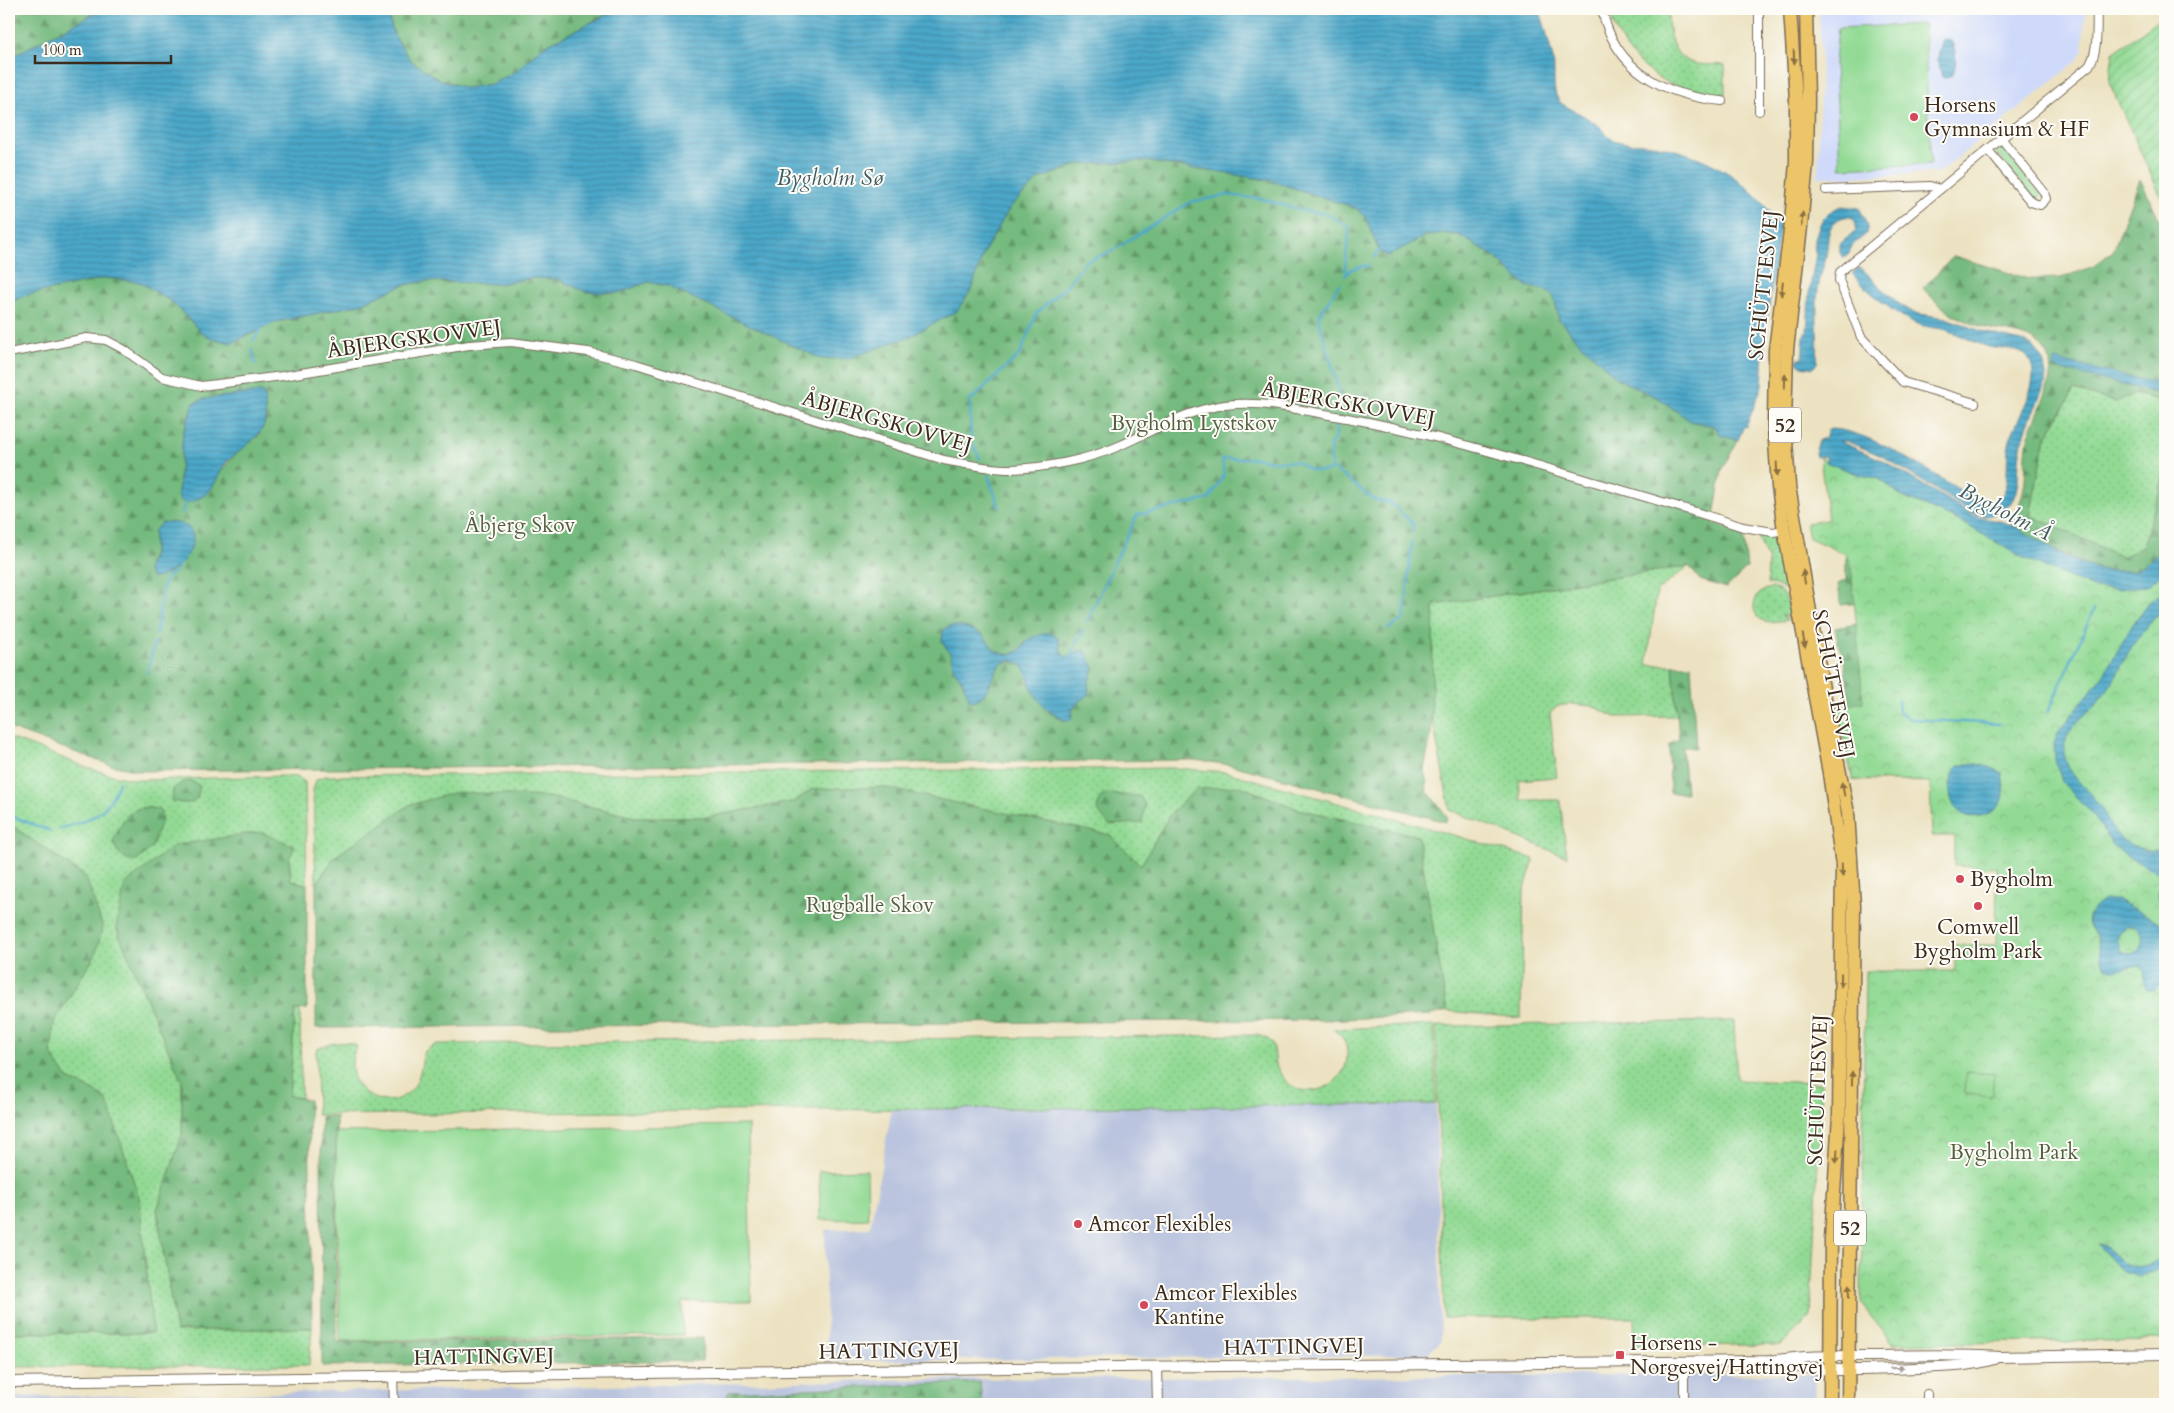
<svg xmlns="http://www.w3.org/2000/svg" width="2174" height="1413" font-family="Cardo,serif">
<defs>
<pattern id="grass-dots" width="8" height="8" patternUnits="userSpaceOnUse" patternTransform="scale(1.25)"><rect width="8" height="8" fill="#92da94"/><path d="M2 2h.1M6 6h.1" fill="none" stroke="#7fbb7f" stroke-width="1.8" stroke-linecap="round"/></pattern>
<pattern id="forest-firs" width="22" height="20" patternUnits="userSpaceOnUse" patternTransform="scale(1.25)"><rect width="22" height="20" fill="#75ba7e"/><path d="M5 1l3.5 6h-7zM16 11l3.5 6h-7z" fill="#619767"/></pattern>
<pattern id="park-crowns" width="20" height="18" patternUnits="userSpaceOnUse" patternTransform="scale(1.25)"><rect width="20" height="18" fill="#92da94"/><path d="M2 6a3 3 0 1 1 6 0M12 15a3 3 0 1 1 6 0" fill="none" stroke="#7fbb7f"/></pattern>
<pattern id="garden-furrows" width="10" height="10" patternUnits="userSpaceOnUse" patternTransform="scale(1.25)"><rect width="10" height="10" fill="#92da94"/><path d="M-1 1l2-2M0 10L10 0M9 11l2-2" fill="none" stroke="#7fbb7f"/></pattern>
<pattern id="water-rules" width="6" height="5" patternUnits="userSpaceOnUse" patternTransform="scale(1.25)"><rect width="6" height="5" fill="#4ba7c9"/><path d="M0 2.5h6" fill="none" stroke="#4088a3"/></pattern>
</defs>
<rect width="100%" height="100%" fill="#fdfcf7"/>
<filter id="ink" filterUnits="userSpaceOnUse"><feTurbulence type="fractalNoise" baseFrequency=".02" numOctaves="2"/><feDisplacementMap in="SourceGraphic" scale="10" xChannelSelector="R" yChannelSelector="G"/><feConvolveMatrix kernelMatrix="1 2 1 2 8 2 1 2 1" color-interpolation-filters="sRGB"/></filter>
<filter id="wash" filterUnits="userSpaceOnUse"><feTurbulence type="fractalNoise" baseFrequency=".0096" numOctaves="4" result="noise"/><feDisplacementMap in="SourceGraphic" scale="20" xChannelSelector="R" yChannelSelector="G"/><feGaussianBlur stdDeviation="1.12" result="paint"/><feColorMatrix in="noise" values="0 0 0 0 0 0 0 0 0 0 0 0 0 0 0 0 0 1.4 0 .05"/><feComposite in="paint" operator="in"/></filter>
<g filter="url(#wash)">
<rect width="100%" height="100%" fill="#ece2c1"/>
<polygon fill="#cfdafa" points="1819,9 2085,9 2083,50 2077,61 1940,172 1853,177 1818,177 1821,61"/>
<g fill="#bac4de">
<polygon points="1436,1104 1441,1341 1426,1355 827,1361 825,1230 870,1228 892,1108"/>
<polygon points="1816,1374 1815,1404 9,1404 9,1397 226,1394 939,1379"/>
</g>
<g fill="url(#grass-dots)" stroke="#668259">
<polygon points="1364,9 1415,9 1407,15 1379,13"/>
<path d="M1609 9H1668C1668 31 1670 59 1697 64 1706 65 1716 64 1725 65V95C1711 94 1697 94 1683 89 1647 77 1617 47 1609 9Z"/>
<polygon points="2002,148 2041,194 2039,199 2035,199 1996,153"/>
<polygon points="2074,390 2116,402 2133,394 2165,401 2165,433 2163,440 2165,443 2165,472 2143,547 2122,557 2030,515 2046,437"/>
<polygon points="1760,535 1777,541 1786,590 1776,585 1767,584 1768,561 1759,540"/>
<polygon points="1689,566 1657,591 1647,665 1673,665 1677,716 1616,717 1592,706 1572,704 1558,706 1550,713 1557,777 1519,780 1521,800 1560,800 1567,857 1450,810 1431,712 1434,605"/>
<path d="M1772 588C1788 592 1788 604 1790 617L1781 615 1787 619 1786 621C1778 620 1770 624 1762 620 1746 610 1756 589 1772 588Z"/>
<path d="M9 738C53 752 93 775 140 780L286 776 298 777 305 782 307 885 291 880 289 859 116 927 182 1082V1135L157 1210 176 1331 312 1328 309 1365 9 1367V1333H152L95 1091 68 1079 50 1054 54 1022 95 955 86 877 9 824Z"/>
<polygon points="1176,768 1226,772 1457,836 1534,859 1524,891 1521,1018 1447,1011 1418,836 1298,809 1240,786 1171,813 1141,865 812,789 796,801 707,817 635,817 548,797 334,857 316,885 313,791 316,780 325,776"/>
<polygon points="295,1010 300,1010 301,1098 289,1096"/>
<polygon points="1734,1021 1737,1080 1822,1083 1810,1317 1781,1345 1635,1346 1634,1318 1444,1318 1436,1026"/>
<path d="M1434 1025 1436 1104 317 1115 316 1050C326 1043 347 1040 357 1046 336 1086 385 1120 413 1088 421 1078 421 1062 425 1051L437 1044 1258 1035C1262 1037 1268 1038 1271 1042 1276 1049 1274 1056 1276 1064 1279 1074 1288 1086 1298 1089 1328 1098 1357 1070 1344 1040 1342 1036 1337 1032 1333 1029Z"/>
</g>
<g fill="url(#forest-firs)" stroke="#58724e" fill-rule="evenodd">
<polygon points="9,9 103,9 9,58"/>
<polygon points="387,9 618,9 542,47 516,71 492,84 465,88 438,79 410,60 393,33"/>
<path d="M1145 161 1269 180 1356 208 1366 218 1379 251 1388 256 1425 236 1442 233 1459 235 1495 257 1526 286 1545 290 1554 297 1559 319 1576 339 1618 379 1660 399 1690 421 1714 426 1722 436 1738 440 1722 470 1713 522 1743 534 1747 568 1726 588 1700 580 1689 566 1434 605 1431 735 1425 765 1427 791 1447 816 1446 822 1231 765 1194 760 139 771 110 765 9 728V305L22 296 106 278 140 282 172 302 205 336 231 343 276 322 361 304 403 285 426 281 497 284 533 278 557 279 586 292 618 293 648 282 667 286 971 290 984 252 1011 206 1039 179 1079 164ZM262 392 264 395 265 423 258 436 237 452 219 474 178 495 183 433 194 403 204 399ZM154 531 164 575 148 564 154 551ZM982 634C991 646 997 657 1014 654L1030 638 1059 639 1061 651 1065 657H1070L1080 650 1094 668 1089 681 1088 694 1073 708 1071 719 1057 717 1046 710 1029 683 1027 672 1024 667 1014 662 1002 663 993 675 988 689 970 701C965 684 955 672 951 655Z"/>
<path d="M2140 179 2165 231V401L2133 394 2116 402 2074 390 2046 437 2030 515 2122 557 2143 546 2165 472V546C2157 555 2146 565 2134 570 2103 582 2040 541 2013 526 2017 511 2023 496 2025 481 2026 467 2025 453 2028 439 2037 407 2076 355 2024 336 2014 332 2002 331 1991 329 1961 322 1943 311 1923 288L1954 256 2029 279 2061 278 2094 266 2113 251Z"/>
<polygon points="1846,558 1856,563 1871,602 1841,605 1838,584 1846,580"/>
<polygon points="1863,623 1882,781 1853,780 1839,717 1850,699 1843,655 1839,647 1835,628"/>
<polygon points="1673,665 1691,665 1696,748 1682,747 1686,793 1670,793 1669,745 1679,739"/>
<polygon points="191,781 200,786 197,798 191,803 181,803 172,801 173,789 182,782"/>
<polygon points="1240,786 1298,809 1418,836 1447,1011 1431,1015 1322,1020 316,1028 316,885 334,857 409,805 457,792 548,797 635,817 707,817 796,801 812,789 881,787 1110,835 1141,865 1171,813 1196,789"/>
<polygon points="1105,794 1140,796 1145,804 1142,823 1109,825 1097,810 1100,798"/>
<path d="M147 807 160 810 162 819 152 847 137 861C122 862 119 855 113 842 121 824 125 809 147 807Z"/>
<polygon points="9,824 86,877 103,928 95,955 54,1022 51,1054 68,1079 95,1091 107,1101 139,1197 153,1333 9,1333"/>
<polygon points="260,832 295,846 289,859 291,880 307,885 307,1009 295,1010 289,1096 309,1100 312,1328 176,1331 157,1210 182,1135 182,1082 116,927 125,884 175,845"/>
<polygon points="321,1117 336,1117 337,1342 703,1338 702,1361 322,1366"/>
<polygon points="980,1382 982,1404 723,1404 729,1392"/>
</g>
<polygon fill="url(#park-crowns)" stroke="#668259" points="1820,457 1826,462 1860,475 1878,478 1903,497 1958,520 1997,543 2147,586 2165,571 2165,1340 1893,1344 1861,1304 1865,971 1955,971 1955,945 1996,945 1997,867 1954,866 1954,836 1932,836 1930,782 1853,780 1837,707 1863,702 1851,563 1844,553 1809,538 1806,523 1828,520"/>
<polygon fill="url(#garden-furrows)" stroke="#668259" points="2165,15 2165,206 2109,82 2113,53"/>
<g fill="#92da94" stroke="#668259">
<polygon points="1924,24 1931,164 1840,168 1835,63 1838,28"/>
<polygon points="1966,1072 1994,1074 1992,1096 1965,1094"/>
<polygon points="748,1125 751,1301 682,1302 683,1335 340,1341 336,1132"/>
<polygon points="867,1170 868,1219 820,1220 819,1171"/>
</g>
<g fill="url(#water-rules)" stroke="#436874" fill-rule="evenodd">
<path d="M103 9H387L393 33 410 60 438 79 465 88 492 84 516 71 542 47 618 9H1361C1376 12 1403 21 1415 9H1539C1545 25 1549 42 1553 59 1556 74 1550 93 1562 104 1574 111 1588 117 1599 126 1603 129 1607 137 1612 139 1624 145 1641 143 1654 145 1710 156 1747 178 1780 225L1765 337 1762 386 1746 427 1744 426 1738 440 1722 436 1714 426 1690 421 1660 399 1618 379 1576 339 1559 319 1554 297 1545 290 1526 286 1495 257 1459 235 1442 233 1425 236 1388 256 1379 251 1366 218 1356 208 1269 180 1145 161 1079 164 1039 179 1011 206 984 252 971 290 957 311 911 336 850 358 821 359 667 286 648 282 618 293 586 292 557 279 533 278 497 284 426 281 403 285 361 304 276 322 231 343 205 336 172 302 140 282 106 278 22 296 9 305V58Z"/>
<path d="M1943 39 1950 40C1957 49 1957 63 1953 74L1947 78 1942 77 1937 60Z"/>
<path d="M1842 206 1859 208C1880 243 1854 233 1849 253L1843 258 1840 253V244L1856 230C1858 210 1836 215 1830 229 1827 237 1828 247 1826 256 1824 267 1819 278 1818 290 1815 314 1819 339 1817 363L1813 368 1802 366 1797 362V359H1802L1804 337 1807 332 1809 293 1816 254C1811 245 1819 223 1825 216 1830 211 1836 208 1842 206Z"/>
<path d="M1860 267 1898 303 1914 313 1946 318 1984 332 2021 341 2034 347 2043 359 2046 375 2045 385C2037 405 2026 425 2021 447 2015 470 2025 500 1999 512 1990 517 1982 517 1973 513L1882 456 1846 441H1839L1882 460 1976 517C1991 520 1999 519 2013 526 2047 543 2079 572 2119 571 2124 571 2130 571 2135 570 2146 565 2157 555 2165 546V571L2147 586 2119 589 2094 588 2024 558 1958 520 1903 497 1878 478 1860 475 1826 462V456L1816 457 1815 453 1819 440 1825 438 1828 429C1871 428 1940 480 1979 501 1987 503 1997 505 2002 496 2010 484 2005 455 2010 440 2017 418 2044 379 2028 358 2021 348 2001 350 1989 347 1974 343 1961 335 1947 330 1939 328 1932 328 1924 326 1902 321 1866 291 1852 273Z"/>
<polygon points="2055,360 2165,385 2165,395 2053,368"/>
<path d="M261 392 264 395C265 404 267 416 264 425 257 441 238 450 226 463 218 473 216 487 205 495 197 500 188 504 180 501L178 495 183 433 194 403 204 399Z"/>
<path d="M169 522C175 523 183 523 188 527 207 544 170 580 152 578L147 570 154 551V531L161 523Z"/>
<path d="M2165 590V607C2154 619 2142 631 2133 645 2121 664 2113 686 2097 703 2086 715 2068 727 2065 744 2059 769 2087 787 2099 805 2105 813 2108 823 2114 831 2125 845 2148 855 2165 848V876L2126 856 2111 843 2095 817 2062 782 2055 759 2054 744 2059 731 2104 674 2133 624 2148 603Z"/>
<path d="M949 626H962L982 634 995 651 1008 655 1019 651 1030 638 1049 632 1059 639 1061 651 1065 657C1073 657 1077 650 1085 650L1094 668 1089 681 1088 694 1073 708 1071 720C1066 721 1062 719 1057 716 1045 710 1032 694 1029 681 1026 673 1027 667 1018 663 988 650 997 701 970 701L962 680 954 670 951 655 942 641 943 631Z"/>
<path d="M1973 763 1992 768 2002 773C2005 791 2008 804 1989 813 1955 829 1939 791 1958 766Z"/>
<path d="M2165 879V908C2156 897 2156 890 2165 879Z"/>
<path d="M2105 900H2118L2165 925V980L2154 991 2147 990 2144 984 2145 972 2139 965 2114 970 2106 967C2098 956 2101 953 2098 941 2097 936 2092 932 2090 928 2084 916 2095 905 2105 900ZM2133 925C2150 935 2144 961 2121 952L2117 938 2125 926Z"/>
<path d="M2097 1244 2105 1245C2125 1269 2139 1274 2165 1255V1267L2139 1277 2123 1272Z"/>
</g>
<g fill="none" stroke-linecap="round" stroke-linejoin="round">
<g stroke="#4ba7c9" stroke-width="2.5">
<polyline points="1374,257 1379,251"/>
<polyline points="1345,276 1351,269 1369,265"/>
<polyline points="253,341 261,329"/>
<polyline points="252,350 255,363"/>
<polyline points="1337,408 1339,390 1318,317 1340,283"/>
<polyline points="980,459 971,441 970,401 1020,354 1036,314 1067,285 1086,261 1110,252 1190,202 1228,195 1263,199 1300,210 1327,214 1349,227 1345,269 1348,273"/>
<polyline points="1332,468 1375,500 1391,503 1413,524 1413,532"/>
<polyline points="988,475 999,506"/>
<polyline points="182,513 187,500"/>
<polyline points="1087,621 1137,515 1209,499 1224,475 1222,459 1257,458 1271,461 1297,462 1312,471 1329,471 1332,468 1330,446 1336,436 1336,425"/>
<polyline points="1388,629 1404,619 1412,542"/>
<polyline points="156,634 163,587 167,577 175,572 181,561"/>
<polyline points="1070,657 1083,630"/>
<polyline points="147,673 155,642"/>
<polyline points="1898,700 1899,712 1910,719 2000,724"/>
<polyline points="2048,712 2094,609"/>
<polyline points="9,815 50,831"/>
<path d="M59 829C90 820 108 815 119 782"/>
<polyline points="2163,1020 2165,1032"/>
</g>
</g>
</g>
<g filter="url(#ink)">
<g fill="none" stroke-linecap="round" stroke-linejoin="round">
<g stroke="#796a57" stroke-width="10">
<g id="minor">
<path d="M1602 9C1614 70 1665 96 1722 101"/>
<polyline points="1759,9 1759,111"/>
<polyline points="1988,150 2031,202 2040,205 2046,199 2044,192 2001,138"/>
<polyline points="1826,190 1930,186 1940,189"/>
<path d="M9 353 87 338 106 340 123 349 162 377 201 386 283 376 469 345 511 342 588 352 636 364 944 460C966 464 988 469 1010 469 1046 468 1087 460 1119 446 1157 429 1193 406 1236 404 1273 402 1310 412 1347 418 1419 431 1489 451 1560 472 1621 490 1682 507 1743 527L1773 532 1784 530"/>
<path d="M1975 403 1903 382 1861 337 1839 280 1840 272 2089 66C2099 51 2096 26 2097 9"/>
<polyline points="393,1377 394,1404"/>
<polyline points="1684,1404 1684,1362"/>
<polyline points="1927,1404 1927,1394"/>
</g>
</g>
<g stroke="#796a57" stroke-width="12">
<g id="tertiary">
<path d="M1776 1363C1821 1373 1868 1370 1914 1368 1942 1367 1968 1367 1994 1359"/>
<polyline points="1157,1367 1158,1404"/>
<path d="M9 1382 1008 1368 1770 1361C1806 1355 1841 1356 1877 1356 1918 1355 1959 1354 2000 1357L2165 1354"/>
</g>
</g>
<g stroke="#796a57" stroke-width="15">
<g id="primary">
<polyline points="1790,9 1796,100 1796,162 1791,223 1775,350 1774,426 1778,487 1784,530 1829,773 1842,865 1839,1116 1831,1239 1830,1404"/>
<polyline points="1806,9 1808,99 1807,162 1801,227 1787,350 1785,425 1789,486 1822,683 1848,813 1854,906 1848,1404"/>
</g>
</g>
<use href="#minor" stroke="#fff" stroke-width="8"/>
<use href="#tertiary" stroke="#fff" stroke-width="10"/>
<use href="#primary" stroke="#edc569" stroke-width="12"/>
</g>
<defs><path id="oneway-solid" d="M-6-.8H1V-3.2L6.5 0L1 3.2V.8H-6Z" transform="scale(1.25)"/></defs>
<g fill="#8b7040">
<use href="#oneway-solid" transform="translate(1794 57) rotate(87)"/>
<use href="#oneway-solid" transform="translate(1802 219) rotate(-85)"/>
<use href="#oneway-solid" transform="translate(1782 289) rotate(97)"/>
<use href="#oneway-solid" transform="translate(1785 381) rotate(-88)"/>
<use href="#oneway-solid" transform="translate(1777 469) rotate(87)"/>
<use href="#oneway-solid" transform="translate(1804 577) rotate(-99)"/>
<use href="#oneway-solid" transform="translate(1804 641) rotate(80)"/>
<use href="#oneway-solid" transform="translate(1843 789) rotate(-101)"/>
<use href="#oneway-solid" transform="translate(1842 870) rotate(88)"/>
<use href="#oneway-solid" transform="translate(1841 980) rotate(91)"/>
<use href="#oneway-solid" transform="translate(1852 1078) rotate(-90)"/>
<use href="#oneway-solid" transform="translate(1837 1156) rotate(94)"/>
<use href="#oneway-solid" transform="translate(1849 1291) rotate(-89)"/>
</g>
<use fill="#a79f9a" href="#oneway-solid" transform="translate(1897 1368) rotate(-2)"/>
</g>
<g fill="#d1495b" stroke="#fdfcf7" stroke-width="2">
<circle cx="1914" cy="117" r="5"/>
<circle cx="1960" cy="879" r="5"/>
<circle cx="1978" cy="906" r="5"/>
<circle cx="1078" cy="1224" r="5"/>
<circle cx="1144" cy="1305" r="5"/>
<rect x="1615" y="1350" width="10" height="10" rx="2.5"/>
</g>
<g text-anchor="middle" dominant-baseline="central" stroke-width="4" stroke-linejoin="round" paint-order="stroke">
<g fill="#fdfcf7" stroke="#75695f" stroke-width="1">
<rect x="1769" y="407.5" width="32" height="35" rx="4"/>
<rect x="1834" y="1210.5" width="32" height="35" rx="4"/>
</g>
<g font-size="20" font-weight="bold" fill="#3b2a1e">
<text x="1785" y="425">52</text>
<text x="1850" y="1228">52</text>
</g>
<g font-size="21" fill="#3b2a1e" stroke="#fdfcf7" text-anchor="start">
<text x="1924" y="105">Horsens<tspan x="1924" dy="24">Gymnasium &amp; HF</tspan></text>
<text x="1970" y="879">Bygholm</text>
<text x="1978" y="927" text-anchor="middle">Comwell<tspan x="1978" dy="24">Bygholm Park</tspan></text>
<text x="1088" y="1224">Amcor Flexibles</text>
<text x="1154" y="1293">Amcor Flexibles<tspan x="1154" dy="24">Kantine</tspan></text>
<text x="1630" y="1343">Horsens -<tspan x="1630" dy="24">Norgesvej/Hattingvej</tspan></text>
</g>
<g font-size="21" fill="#3b2a1e" stroke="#fdfcf7">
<text transform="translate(1764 285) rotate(-84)">SCHÜTTESVEJ</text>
<text transform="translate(414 339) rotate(-8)">ÅBJERGSKOVVEJ</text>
<text transform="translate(1348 404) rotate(10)">ÅBJERGSKOVVEJ</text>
<text transform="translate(887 422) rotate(16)">ÅBJERGSKOVVEJ</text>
<text transform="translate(1833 684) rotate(79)">SCHÜTTESVEJ</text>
<text transform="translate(1818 1090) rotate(-88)">SCHÜTTESVEJ</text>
<text transform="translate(1294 1347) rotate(-1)">HATTINGVEJ</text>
<text transform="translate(889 1351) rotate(-1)">HATTINGVEJ</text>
<text transform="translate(484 1357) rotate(-1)">HATTINGVEJ</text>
</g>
<g font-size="21" fill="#555f41" stroke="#fdfcf7">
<text x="1194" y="423">Bygholm Lystskov</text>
<text x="520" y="525">Åbjerg Skov</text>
<text x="870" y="905">Rugballe Skov</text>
<text x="2014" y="1152">Bygholm Park</text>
</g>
<g font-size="22" font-style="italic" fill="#415c62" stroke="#fdfcf7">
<text x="830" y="178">Bygholm Sø</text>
<text transform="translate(2006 512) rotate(27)">Bygholm Å</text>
</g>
</g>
<rect width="2174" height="1413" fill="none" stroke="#fdfcf7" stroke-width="30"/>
<path d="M35 55v8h136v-8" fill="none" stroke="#3b2a1e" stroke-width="2.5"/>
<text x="42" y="55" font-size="15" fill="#3b2a1e" stroke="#fdfcf7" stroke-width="4" paint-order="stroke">100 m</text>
</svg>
